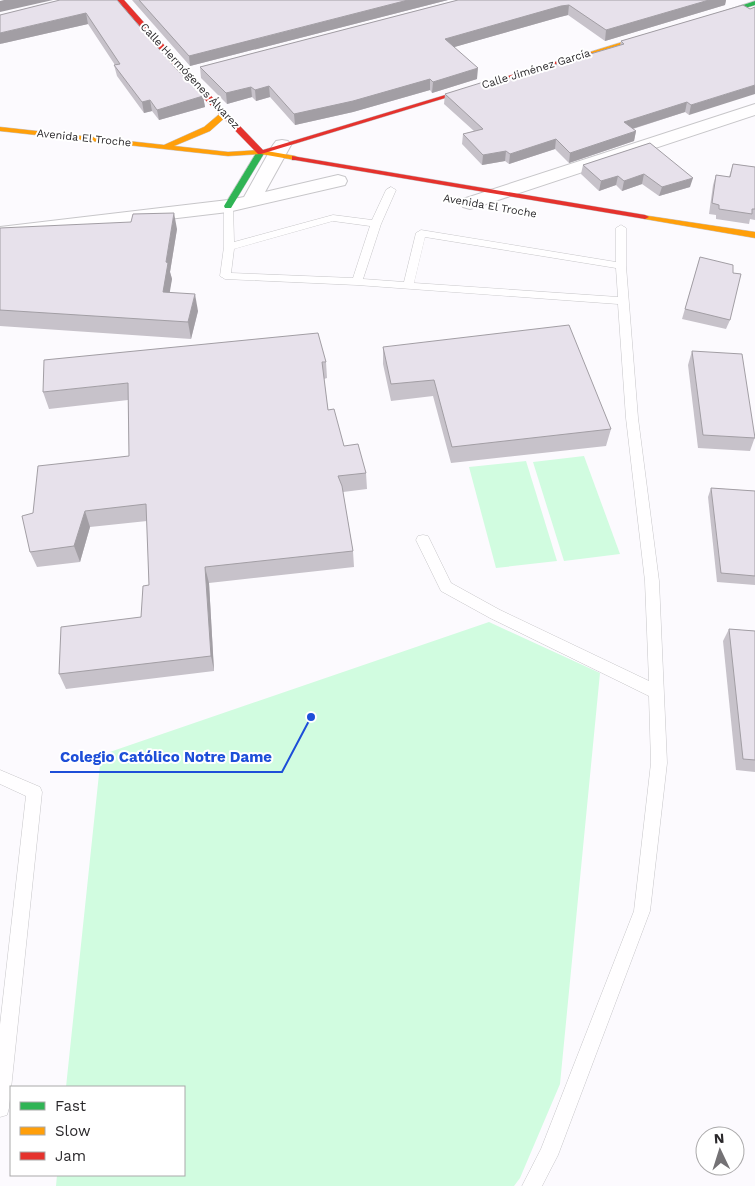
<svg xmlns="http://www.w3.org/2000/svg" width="755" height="1186" font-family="'Work Sans',sans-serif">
<rect width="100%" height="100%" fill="#fcfafe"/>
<g fill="#d1fce0">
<polygon points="584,456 620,554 564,561 533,462"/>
<polygon points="526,461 557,561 496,568 469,467"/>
<polygon points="489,622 600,673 560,1084 520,1178 514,1186 56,1186 57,1175 184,1175 184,1087 66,1087 101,755"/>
</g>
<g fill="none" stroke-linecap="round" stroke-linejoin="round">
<g stroke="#c7c6c9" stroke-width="1">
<g id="lane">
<path d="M391 187 396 190 381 224 363 279 404 282 416 233 421 230 616 262V228L621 225 626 228V266L638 418 659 581 667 763 650 911 558 1155 542 1186H522L541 1149 634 911 651 763 649 696 490 618 441 591 416 540 418 536 423 535 428 536 451 583 500 610 649 681 645 581 626 418 618 304 357 285 225 279 220 276 224 247V204H232L233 206 234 242 333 215 372 220 386 190ZM333 221 370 226 353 278 231 273 234 249ZM425 237 616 268 618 297 414 283Z"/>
<polygon points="0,770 40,787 42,792 9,1108 7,1115 0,1117 0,1025 26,796 0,784"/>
</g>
</g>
<g stroke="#c7c6c9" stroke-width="2">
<g id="street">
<polygon points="755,104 755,115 477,207 470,209 463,207 461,203 463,199"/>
<polygon points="282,140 288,141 291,145 265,192 338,175 345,177 347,181 345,185 228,212 0,239 0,227 228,200 244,197 273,145 276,141"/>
</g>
</g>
<g stroke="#c7c6c9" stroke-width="1">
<g id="fast">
<polygon points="755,1 755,5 710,19 707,17"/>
<polygon points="258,150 265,152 231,208 225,208 224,206"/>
</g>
</g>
<g stroke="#c7c6c9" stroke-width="1">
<g id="slow">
<polygon points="655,32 660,33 592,54 587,53"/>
<polygon points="222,112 229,114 210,131 174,146 228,152 261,150 295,156 299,158 295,160 261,154 228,156 0,131 0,127 164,145 204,127"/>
<polygon points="642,215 755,232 755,238 645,219 641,217"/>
</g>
</g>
<g stroke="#c7c6c9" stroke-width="1">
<g id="jam">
<polygon points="117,0 124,0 189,73 263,150 588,52 593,53 261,154 258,154 183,77"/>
<polygon points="292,156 645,215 649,217 645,219 295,160 292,160"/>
</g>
</g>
<use href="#lane" fill="#fffeff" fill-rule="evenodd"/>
<use href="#street" fill="#fffeff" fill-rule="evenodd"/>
<use href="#fast" fill="#30b455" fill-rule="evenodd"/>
<use href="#slow" fill="#ff9f0a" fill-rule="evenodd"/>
<use href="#jam" fill="#e5322d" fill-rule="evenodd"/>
</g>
<g fill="#c7c2ca">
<polygon points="117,0 177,70 203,96 205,107 159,120 152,111 144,113 117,76 114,65 115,65 88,24 0,44"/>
<polygon points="132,0 448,0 190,66"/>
<polygon points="458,0 726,0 725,5 605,41 568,15 560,17 454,47 477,79 432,93 430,90 353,112 295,125 270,97 256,101 252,97 227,104 201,78 200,67"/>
<polygon points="743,5 689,115 685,112 633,129 636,131 634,141 569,163 555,149 509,164 505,161 482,165 462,144 463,134 474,131 444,104 445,94 493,83 620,45 621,41"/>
<polygon points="650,143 690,187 659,196 642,184 622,191 616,185 599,191 581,174 583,165"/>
<polygon points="733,164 755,167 755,220 750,219 749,224 716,219 716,215 709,214 713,185 716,175 729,177"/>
<polygon points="0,228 177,229 170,272 172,279 169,292 198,311 191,339 0,326"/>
<polygon points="700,257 730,320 726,329 682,319"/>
<polygon points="383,347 611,429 606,446 451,463 433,396 391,401 383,364"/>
<polygon points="692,351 755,437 750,451 698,448 688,365"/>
<polygon points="326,362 327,378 324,379 328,410 344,446 366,473 367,489 343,492 353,551 354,567 209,583 214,671 66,689 59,674 141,617 149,585 147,521 90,527 80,562 37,567 30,552 33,513 129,456 128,400 49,409 43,392"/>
<polygon points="711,488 755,491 755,585 717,582 708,497"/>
<polygon points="729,629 755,631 755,772 736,770 723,641"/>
</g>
<g fill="#a29ea4">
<polygon points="4,0 53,0 0,12 0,1"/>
<polygon points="408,0 448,0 190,66 189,56"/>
<polygon points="709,0 726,0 725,5 605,41 606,30"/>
<polygon points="569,5 568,15 560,17 444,50 445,39 561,6"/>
<polygon points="86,13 88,24 0,44 0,33"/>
<polygon points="478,68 477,79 432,93 433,82"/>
<polygon points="430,79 430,90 353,112 295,125 294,114"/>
<polygon points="755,85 755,94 689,115 691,105"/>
<polygon points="269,86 270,97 256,101 255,90"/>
<polygon points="251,87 252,97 227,104 226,93"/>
<polygon points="203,96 205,107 159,120 157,110"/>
<polygon points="150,100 152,111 144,113 142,102"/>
<polygon points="687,102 685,112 622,132 624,122"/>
<polygon points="636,131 634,141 569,163 570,153"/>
<polygon points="556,139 555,149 509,164 510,154"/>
<polygon points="506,151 505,161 482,165 483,155"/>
<polygon points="644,174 642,184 622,191 624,181"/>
<polygon points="618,176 616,185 599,191 601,181"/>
<polygon points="693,178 690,187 659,196 662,187"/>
<polygon points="174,213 177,229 170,272 172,279 167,309 163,292 166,262"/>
<polygon points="195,294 198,311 191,339 188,322"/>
<polygon points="85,511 90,527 80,562 74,546"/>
<polygon points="205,567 209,583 214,671 211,656"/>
</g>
<g fill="#e7e1eb" stroke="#a29ea4">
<polygon points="60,0 117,0 177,70 203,96 157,110 150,100 142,102 114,65 120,64 86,13 0,33 0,15"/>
<polygon points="139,0 408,0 189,56"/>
<polygon points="458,0 709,0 606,30 569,5 561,6 445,39 478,68 433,82 430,79 353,101 294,114 269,86 255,90 251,87 226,93 200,67"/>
<polygon points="743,5 750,9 755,7 755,85 691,105 687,102 624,122 636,131 570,153 556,139 510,154 506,151 483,155 463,134 483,129 445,94 490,80 493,83 624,44 621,41"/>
<polygon points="650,143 693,178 662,187 644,174 624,181 618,176 601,181 583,165"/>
<polygon points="733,164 755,167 755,209 752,209 752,214 719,209 719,205 712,203 716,175 730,177"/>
<polygon points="174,213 166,262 168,263 163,292 195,294 188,322 0,310 0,228 131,222 133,214"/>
<polygon points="700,257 733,265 733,273 741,274 730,320 685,309"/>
<polygon points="569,325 611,429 452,447 434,380 391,384 383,347"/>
<polygon points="318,333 326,362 322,362 328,410 334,409 344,446 358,444 366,473 338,476 342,486 353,551 205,567 211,656 59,674 61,627 141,617 143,586 149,585 146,504 85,511 74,546 30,552 22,516 33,513 38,466 129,456 128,383 43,392 44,360"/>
<polygon points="692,351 742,354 755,438 703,435"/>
<polygon points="711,488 755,491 755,576 721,573"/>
<polygon points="729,629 755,631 755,760 743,759"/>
</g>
<g text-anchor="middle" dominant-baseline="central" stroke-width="4" stroke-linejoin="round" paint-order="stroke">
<g font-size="11" fill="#2a282b" stroke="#fff">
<text transform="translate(536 69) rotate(-17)">Calle Jiménez García</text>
<text transform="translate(190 76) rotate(47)">Calle Hermógenes Álvarez</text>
<text transform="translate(84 138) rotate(6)">Avenida El Troche</text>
<text transform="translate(490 206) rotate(10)">Avenida El Troche</text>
</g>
</g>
<path fill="none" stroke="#1d4ed8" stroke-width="2" d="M311 717L282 772H50"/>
<circle fill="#1d4ed8" stroke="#fff" stroke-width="2" cx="311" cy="717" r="5"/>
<g font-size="15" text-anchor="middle" font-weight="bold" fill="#1d4ed8" stroke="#fff" stroke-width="4" stroke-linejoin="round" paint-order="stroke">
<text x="166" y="762">Colegio Católico Notre Dame</text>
</g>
<rect x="10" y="1086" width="175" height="90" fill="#ffffff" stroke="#aaa9aa"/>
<rect x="20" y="1102" width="25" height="8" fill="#30b455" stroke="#aaa9aa"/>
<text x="55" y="1111" font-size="15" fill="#2a282b">Fast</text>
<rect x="20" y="1127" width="25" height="8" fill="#ff9f0a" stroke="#aaa9aa"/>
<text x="55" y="1136" font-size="15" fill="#2a282b">Slow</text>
<rect x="20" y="1152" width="25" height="8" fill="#e5322d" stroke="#aaa9aa"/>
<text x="55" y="1161" font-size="15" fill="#2a282b">Jam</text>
<g transform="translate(720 1151) rotate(356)"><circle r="24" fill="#ffffff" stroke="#aaa9aa"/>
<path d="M0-4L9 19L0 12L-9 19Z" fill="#747275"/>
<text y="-8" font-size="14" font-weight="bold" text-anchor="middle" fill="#2a282b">N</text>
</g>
</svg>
